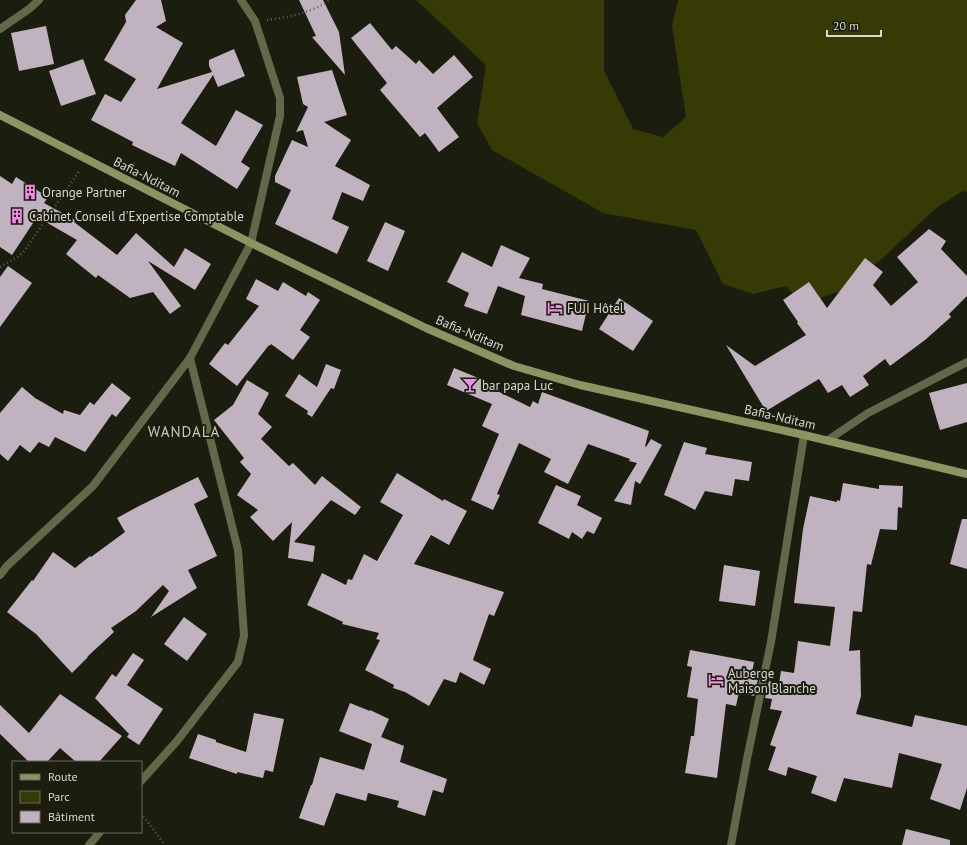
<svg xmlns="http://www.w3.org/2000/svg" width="967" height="845" font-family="'PT Sans',sans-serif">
<rect width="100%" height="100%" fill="#1b1d0f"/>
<polygon fill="#363b05" points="416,0 604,0 604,71 633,129 663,137 686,117 672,26 678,0 967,0 967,192 963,191 936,208 883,258 841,291 802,304 786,286 753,294 723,284 696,230 603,213 492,150 477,123 486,65"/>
<g fill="#c1b2c0">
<polygon points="136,0 161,0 166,21 156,27 183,43 157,89 212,72 209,66 209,60 234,49 245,76 218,87 213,75 181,123 216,146 236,110 263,125 241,162 250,168 237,189 181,153 175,166 132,145 133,142 91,120 105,94 121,102 136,79 104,60 126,22 125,15"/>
<polygon points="299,0 323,0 339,32 345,75 312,37 316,36"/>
<polygon points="370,23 392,50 396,46 416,64 419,60 433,74 454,55 473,77 437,108 459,137 439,152 425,133 420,137 380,90 387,83 351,38"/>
<polygon points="46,26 54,64 19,71 11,33"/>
<polygon points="83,59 96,94 61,106 49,71"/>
<polygon points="332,70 347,115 324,122 351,140 335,166 370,185 363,201 342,192 332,219 349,227 337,254 275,224 291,190 275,182 275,176 292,140 308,147 303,130 296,132 308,107 303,104 297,77"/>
<polygon points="0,176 12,184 16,177 48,197 44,203 75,220 74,222 117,255 136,233 174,267 185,248 211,264 195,290 148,261 181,306 170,314 153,292 130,298 98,275 96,278 66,254 77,240 37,217 12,255 0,247"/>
<polygon points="385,222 405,231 388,271 367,261"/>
<polygon points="929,229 946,241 941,249 967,276 967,296 949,314 951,317 925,340 890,366 885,359 863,376 869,385 850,397 842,385 828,393 819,379 766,411 726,345 755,366 806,335 797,323 798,322 783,300 809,282 827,308 865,258 883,272 873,285 891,306 918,282 897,257"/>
<polygon points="501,245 530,258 519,278 543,284 542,289 589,301 582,331 521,315 525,296 498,286 487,314 464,306 469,293 447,282 462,252 492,267"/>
<polygon points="8,266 32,283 0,327 0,277"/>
<polygon points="256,279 278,291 283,282 306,296 308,292 320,300 300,330 310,337 293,360 271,344 270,346 269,345 237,386 209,364 225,343 228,345 259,306 246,299"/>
<polygon points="619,298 653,321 633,351 599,329"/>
<polygon points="326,364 341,370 334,389 331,388 312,417 307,414 308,411 285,396 299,374 317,387"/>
<polygon points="454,368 493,384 491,388 530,407 533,401 538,404 542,392 649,431 645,446 646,447 651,439 662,445 640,484 635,481 631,505 614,501 637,463 629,461 630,459 588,444 568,484 544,472 551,459 519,443 497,494 500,495 493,510 471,500 499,434 482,426 492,404 447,385"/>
<polygon points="247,380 269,393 258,414 272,427 261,439 289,466 293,463 315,485 322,476 361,507 355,515 331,500 294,542 315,546 313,562 288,558 292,522 273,541 250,517 258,510 237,495 251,474 240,462 244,458 214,420 233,405"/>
<polygon points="112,383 131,398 116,417 112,414 85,452 55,437 49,447 39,442 30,453 20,445 8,461 0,454 0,413 22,387 35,398 63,414 64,410 80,415 90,402 94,405"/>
<polygon points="967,383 967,422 940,430 929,393"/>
<polygon points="684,442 707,448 705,454 752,462 749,481 735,479 732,496 705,491 695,510 676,500 664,495"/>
<polygon points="397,473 443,501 444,499 467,511 449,545 431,535 414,564 504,592 494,616 489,614 473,660 491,669 484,685 460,672 456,683 444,679 429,706 405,692 393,688 394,685 365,670 380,640 376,639 379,633 342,624 343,622 307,605 322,573 346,585 348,579 352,580 364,554 377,561 403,515 380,502"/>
<polygon points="198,477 208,497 194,504 217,556 188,570 197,588 151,617 169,591 163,585 136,611 111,628 114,632 87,657 88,657 72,673 36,634 7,612 32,580 33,581 53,552 75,568 90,556 91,557 125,532 117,518 139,506"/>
<polygon points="843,483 879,489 879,485 903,486 902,508 898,507 897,530 880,529 871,565 867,564 862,612 853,611 849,651 860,650 861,696 856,714 912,727 915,715 967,726 967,788 960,810 930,799 942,764 899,753 892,788 844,778 836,802 811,793 817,776 788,767 786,776 768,770 776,747 770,745 782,711 770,709 772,699 765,698 769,681 779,684 781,671 794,673 798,641 830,646 835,607 794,603 803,529 810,496 837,502 837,500 840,501"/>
<polygon points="556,485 581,496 577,505 602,518 594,534 587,531 582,539 572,532 569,539 538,523"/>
<polygon points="962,519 967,519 967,569 950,564"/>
<polygon points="724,565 760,571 755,606 719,601"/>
<polygon points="184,617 207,634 187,661 164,644"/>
<polygon points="690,650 754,662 751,678 758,679 754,696 739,692 736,706 726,704 717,778 685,773 691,736 694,736 698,699 687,697 692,667 687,666"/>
<polygon points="133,653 144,660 127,685 163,709 139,745 127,737 129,734 95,698 112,674 116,677"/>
<polygon points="60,694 122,736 99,762 76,762 60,748 47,762 29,762 0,734 0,705 29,733"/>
<polygon points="350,703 370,711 370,710 389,719 381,737 404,746 400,762 447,779 443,793 433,790 425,816 397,807 399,801 368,793 366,801 336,793 324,826 299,818 311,785 312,785 320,757 364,770 372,744 339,731"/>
<polygon points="254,713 284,719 273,772 265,770 263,778 237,772 237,774 189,758 198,734 216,740 216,742 246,752"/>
<polygon points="906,829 950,840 950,845 902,845"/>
</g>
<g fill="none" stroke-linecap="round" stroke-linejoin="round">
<g stroke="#5e6054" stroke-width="2.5" stroke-dasharray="1 3" stroke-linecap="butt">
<path d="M267 20C289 17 311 13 330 0"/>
<polyline points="0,267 19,256 25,250 80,170"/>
<polyline points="141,813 165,845"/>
</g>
<g stroke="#636849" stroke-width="8">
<polyline points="0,29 29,9 39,0"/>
<polyline points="828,440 868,413 967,362"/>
<polyline points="0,575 7,566 93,486 190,358 251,243 280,116 280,98 255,21 241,0"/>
<polyline points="141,781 177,741 238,662 244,636 238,550 190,358"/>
<polyline points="89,845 100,832"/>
<polyline points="731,845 747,759 771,642 804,435"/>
</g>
<polyline stroke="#8d9461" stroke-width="8" points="0,115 251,243 426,328 514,366 580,385 804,435 967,474"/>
</g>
<defs>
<g id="building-bare" transform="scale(1.2)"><path d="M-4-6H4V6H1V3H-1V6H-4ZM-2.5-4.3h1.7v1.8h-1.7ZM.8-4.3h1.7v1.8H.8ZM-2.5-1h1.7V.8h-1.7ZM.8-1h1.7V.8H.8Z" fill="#f689ee" stroke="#1b1d0f" stroke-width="2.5" paint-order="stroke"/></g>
<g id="hotel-bare" transform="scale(1.2)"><path d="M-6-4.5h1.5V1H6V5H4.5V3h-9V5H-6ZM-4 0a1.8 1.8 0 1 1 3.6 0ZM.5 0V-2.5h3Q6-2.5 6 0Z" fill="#f689ee" stroke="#1b1d0f" stroke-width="2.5" paint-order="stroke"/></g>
<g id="bar-bare" transform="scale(1.2)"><path d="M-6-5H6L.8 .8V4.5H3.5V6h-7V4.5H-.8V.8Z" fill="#f689ee" stroke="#1b1d0f" stroke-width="2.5" paint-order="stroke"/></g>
</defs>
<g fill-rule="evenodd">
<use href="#building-bare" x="30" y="192"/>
<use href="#building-bare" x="17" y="216"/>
<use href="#hotel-bare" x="555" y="308"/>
<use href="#bar-bare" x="470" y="385"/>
<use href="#hotel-bare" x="716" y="680"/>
</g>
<g text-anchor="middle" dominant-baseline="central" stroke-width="4" stroke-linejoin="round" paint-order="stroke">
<g font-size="13" fill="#d7d8cf" stroke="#1b1d0f">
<text transform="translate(147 177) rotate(27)">Bafia-Nditam</text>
<text transform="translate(470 333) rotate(23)">Bafia-Nditam</text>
<text transform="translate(780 417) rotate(13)">Bafia-Nditam</text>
</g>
<g font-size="13" fill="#d7d8cf" stroke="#1b1d0f" text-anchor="start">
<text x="42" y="192">Orange Partner</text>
<text x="29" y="216">Cabinet Conseil d'Expertise Comptable</text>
<text x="567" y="308">FUJI Hôtel</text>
<text x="482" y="385">bar papa Luc</text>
<text x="728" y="673">Auberge<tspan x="728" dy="15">Maison Blanche</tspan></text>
</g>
<g font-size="15" letter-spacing="1" fill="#c7cab8" stroke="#1b1d0f">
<text x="184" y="431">WANDALA</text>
</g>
</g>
<rect x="12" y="761" width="130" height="72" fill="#1b1d0f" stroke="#66685c"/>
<rect x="20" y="774" width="20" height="6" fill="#8d9461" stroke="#66685c"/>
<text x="48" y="781" font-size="12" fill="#d7d8cf">Route</text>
<rect x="20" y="791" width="20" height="12" fill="#363b05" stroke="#66685c"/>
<text x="48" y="801" font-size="12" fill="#d7d8cf">Parc</text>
<rect x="20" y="811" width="20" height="12" fill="#c1b2c0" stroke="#66685c"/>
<text x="48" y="821" font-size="12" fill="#d7d8cf">Bâtiment</text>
<path d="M827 30v6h54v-6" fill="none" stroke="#d7d8cf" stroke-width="2"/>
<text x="833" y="30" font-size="12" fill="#d7d8cf" stroke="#1b1d0f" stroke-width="3" paint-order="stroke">20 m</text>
</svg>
